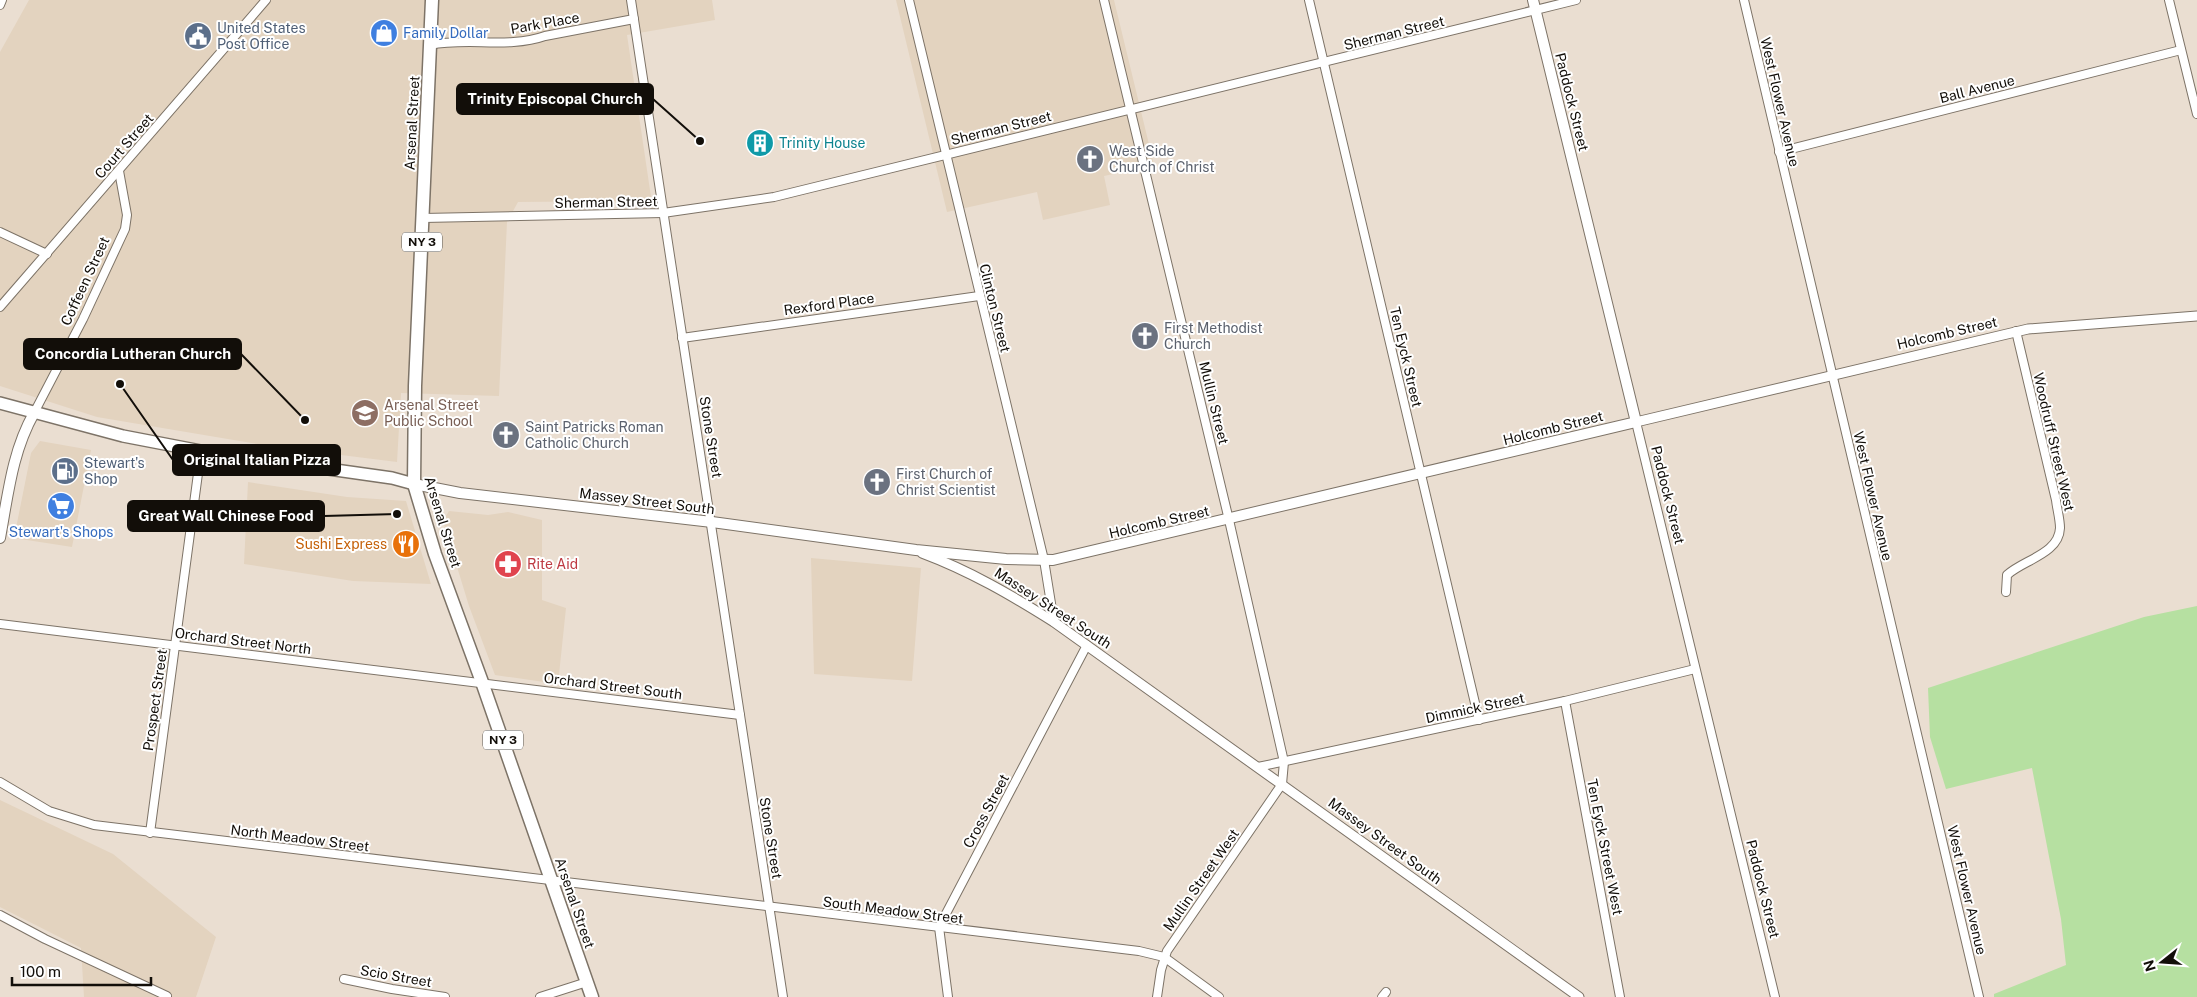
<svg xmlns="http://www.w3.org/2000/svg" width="2197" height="997" font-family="'Public Sans',sans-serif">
<rect width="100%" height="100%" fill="#eaded1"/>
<g fill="#e3d3bf">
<polygon points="29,0 712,0 715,20 627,35 651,197 634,201 518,202 507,222 499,396 401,393 397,462 269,446 97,417 0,386 0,52"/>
<polygon points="896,0 1114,0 1154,165 1104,176 1110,205 1043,220 1037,192 947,212"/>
<polygon points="40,441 91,450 72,547 14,538 31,453"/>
<polygon points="248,482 347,497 406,501 431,584 353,581 244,564"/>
<polygon points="449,511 488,515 508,512 542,520 542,600 566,608 558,684 495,675 469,606 443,521"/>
<polygon points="811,558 921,568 912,681 814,674"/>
<polygon points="0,800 113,854 216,937 196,997 84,997 81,948 0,907"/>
</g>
<polygon fill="#b6e0a1" points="2197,606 2197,997 1994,997 1994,994 2066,965 2061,919 2032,768 1946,789 1930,737 1928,688 2144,617"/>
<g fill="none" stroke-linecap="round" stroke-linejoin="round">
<g stroke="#7d7367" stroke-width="10">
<g id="minor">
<polyline points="631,0 783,997"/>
<polyline points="909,0 1044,560 1054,622"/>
<polyline points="1104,0 1229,520 1284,762 1282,784 1167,951 1161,970 1157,997"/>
<polyline points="1309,0 1479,720"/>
<polyline points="1744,0 1979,997"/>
<polyline points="2169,0 2197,114"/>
<polyline points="0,5 2,0"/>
<path d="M430 45C468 37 508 49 545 36L634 19"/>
<polyline points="1779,152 2181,50"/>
<polyline points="423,218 663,213 774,197 1576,0"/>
<polyline points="0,232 47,254"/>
<polyline points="0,307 266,0"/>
<polyline points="682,338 979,296"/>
<polyline points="34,413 83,319 125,229 127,215 119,171"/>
<polyline points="1636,422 1775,997"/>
<path d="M2006 592 2007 575C2023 560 2059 554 2060 528 2060 519 2057 509 2056 500L2016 331"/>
<polyline points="0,624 740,715"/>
<polyline points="1565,701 1620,997"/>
<polyline points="1258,767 1565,701 1695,669"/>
<polyline points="0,782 49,811 94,825 1139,951 1164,957 1219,997"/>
<polyline points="150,833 201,451"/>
<polyline points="0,915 45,939 167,996"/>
<polyline points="344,979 392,989 445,997"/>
<polyline points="540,997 587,982"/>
<polyline points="948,997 939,927 1087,645"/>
<polyline points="1382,997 1386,992"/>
</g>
</g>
<g stroke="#7d7367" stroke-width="11">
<g id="tertiary">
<polyline points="1636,422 2028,329 2197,316"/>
<path d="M922 553C970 571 1011 595 1054 622L1579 997"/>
</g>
</g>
<g stroke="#7d7367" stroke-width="12">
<g id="secondary">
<polyline points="414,484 460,493 712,522 916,550 1006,559 1053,560 1636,422 1533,0"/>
<path d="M0 538C8 495 12 452 34 413"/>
</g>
</g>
<g stroke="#7d7367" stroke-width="14">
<polyline id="primary" points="0,403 123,436 201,451 392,478 414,484"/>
</g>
<g stroke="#7d7367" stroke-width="15">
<polyline id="trunk" points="432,0 415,386 414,484 435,554 482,682 592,997"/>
</g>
<use href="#minor" stroke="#fff" stroke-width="8"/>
<use href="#tertiary" stroke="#fff" stroke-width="9"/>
<use href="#secondary" stroke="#fff" stroke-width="10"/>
<use href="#primary" stroke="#fff" stroke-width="11"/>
<use href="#trunk" stroke="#fff" stroke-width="12"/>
</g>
<defs>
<g id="shop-disc" transform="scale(1.4375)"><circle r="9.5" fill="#3f7fe0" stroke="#fff"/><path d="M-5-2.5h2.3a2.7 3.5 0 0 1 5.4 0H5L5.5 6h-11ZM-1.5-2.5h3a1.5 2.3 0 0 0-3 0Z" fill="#fff"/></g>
<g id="civic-disc" transform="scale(1.4375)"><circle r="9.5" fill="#5c6f8a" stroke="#fff"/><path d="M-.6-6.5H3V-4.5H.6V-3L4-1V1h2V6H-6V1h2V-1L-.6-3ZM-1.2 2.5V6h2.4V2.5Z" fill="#fff"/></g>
<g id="building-disc" transform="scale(1.4375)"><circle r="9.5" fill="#0f9aa8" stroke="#fff"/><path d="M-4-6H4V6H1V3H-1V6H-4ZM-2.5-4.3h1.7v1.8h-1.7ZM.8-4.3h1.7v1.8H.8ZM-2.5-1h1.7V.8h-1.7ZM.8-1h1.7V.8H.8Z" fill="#fff"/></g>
<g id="church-disc" transform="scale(1.4375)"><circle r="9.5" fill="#6b7280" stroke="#fff"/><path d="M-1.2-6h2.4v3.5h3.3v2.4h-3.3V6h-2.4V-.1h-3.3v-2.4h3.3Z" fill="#fff"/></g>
<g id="school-disc" transform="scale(1.4375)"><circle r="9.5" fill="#8d6e63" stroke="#fff"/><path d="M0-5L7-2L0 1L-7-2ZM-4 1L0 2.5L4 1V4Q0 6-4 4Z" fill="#fff"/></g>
<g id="fuel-disc" transform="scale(1.4375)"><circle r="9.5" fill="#5c6f8a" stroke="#fff"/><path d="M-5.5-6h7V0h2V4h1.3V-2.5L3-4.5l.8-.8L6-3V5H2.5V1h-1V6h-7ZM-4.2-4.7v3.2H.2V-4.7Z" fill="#fff"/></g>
<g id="supermarket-disc" transform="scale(1.4375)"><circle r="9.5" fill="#3f7fe0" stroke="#fff"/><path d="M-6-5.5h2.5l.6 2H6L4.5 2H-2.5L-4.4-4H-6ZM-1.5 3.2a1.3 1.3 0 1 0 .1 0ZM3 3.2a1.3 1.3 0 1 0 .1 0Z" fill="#fff"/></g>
<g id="restaurant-disc" transform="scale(1.4375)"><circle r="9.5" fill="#e8710a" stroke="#fff"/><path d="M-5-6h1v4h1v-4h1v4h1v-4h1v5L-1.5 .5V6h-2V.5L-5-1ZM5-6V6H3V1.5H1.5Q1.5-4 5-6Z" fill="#fff"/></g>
<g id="pharmacy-disc" transform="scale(1.4375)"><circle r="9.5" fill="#e0444e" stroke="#fff"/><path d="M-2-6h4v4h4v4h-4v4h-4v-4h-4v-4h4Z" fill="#fff"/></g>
</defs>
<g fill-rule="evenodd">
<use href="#shop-disc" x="384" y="33"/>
<use href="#civic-disc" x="198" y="36"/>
<use href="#building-disc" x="760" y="143"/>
<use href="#church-disc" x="1090" y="159"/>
<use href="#church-disc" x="1145" y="336"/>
<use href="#school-disc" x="365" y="413"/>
<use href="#church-disc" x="506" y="435"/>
<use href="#fuel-disc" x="65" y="471"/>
<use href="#church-disc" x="877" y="482"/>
<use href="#supermarket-disc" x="61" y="506"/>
<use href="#restaurant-disc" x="406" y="544"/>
<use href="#pharmacy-disc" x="508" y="564"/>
</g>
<g text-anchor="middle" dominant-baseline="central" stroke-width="4" stroke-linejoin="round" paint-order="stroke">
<g fill="#fff" stroke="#595653" stroke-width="1">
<rect x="402" y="232.5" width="40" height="19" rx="4"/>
<rect x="483" y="730.5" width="40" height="19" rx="4"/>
</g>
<g font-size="12" font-weight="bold" fill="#120e09">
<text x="422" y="242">NY 3</text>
<text x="503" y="740">NY 3</text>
</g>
<g font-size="14" fill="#120e09" stroke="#fff">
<text transform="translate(545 23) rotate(-10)">Park Place</text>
<text transform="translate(1394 33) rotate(-14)">Sherman Street</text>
<text transform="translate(1977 89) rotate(-14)">Ball Avenue</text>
<text transform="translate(1572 102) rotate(76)">Paddock Street</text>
<text transform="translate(1780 102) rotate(77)">West Flower Avenue</text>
<text transform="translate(412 123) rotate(-87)">Arsenal Street</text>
<text transform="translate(1001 128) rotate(-14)">Sherman Street</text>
<text transform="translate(124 146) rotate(-49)">Court Street</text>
<text transform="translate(606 202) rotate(-1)">Sherman Street</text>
<text transform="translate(85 281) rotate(-65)">Coffeen Street</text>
<text transform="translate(829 304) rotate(-8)">Rexford Place</text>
<text transform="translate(995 308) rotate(76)">Clinton Street</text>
<text transform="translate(1947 333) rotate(-13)">Holcomb Street</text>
<text transform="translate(1406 357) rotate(77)">Ten Eyck Street</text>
<text transform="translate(1214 403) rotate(76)">Mullin Street</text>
<text transform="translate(1553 428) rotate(-14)">Holcomb Street</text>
<text transform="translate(711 437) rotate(81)">Stone Street</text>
<text transform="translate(2054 442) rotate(77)">Woodruff Street West</text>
<text transform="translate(1668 495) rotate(76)">Paddock Street</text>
<text transform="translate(1873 496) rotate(77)">West Flower Avenue</text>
<text transform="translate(647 501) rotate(7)">Massey Street South</text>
<text transform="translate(443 522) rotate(73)">Arsenal Street</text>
<text transform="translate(1159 522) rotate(-13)">Holcomb Street</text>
<text transform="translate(1053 608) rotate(33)">Massey Street South</text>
<text transform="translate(243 641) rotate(7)">Orchard Street North</text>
<text transform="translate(613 686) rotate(7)">Orchard Street South</text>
<text transform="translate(155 700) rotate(-82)">Prospect Street</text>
<text transform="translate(1475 708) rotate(-12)">Dimmick Street</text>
<text transform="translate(986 811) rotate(-62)">Cross Street</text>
<text transform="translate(300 838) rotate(7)">North Meadow Street</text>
<text transform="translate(771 838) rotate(81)">Stone Street</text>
<text transform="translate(1385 841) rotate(36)">Massey Street South</text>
<text transform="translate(1605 847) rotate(79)">Ten Eyck Street West</text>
<text transform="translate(1201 880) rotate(-55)">Mullin Street West</text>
<text transform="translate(1763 889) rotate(76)">Paddock Street</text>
<text transform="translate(1967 890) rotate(77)">West Flower Avenue</text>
<text transform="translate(575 903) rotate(71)">Arsenal Street</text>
<text transform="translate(893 910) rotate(7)">South Meadow Street</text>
<text transform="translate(396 976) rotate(10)">Scio Street</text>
</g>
<g font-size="14" fill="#4e5e75" stroke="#fff" text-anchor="start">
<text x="217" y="28">United States<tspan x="217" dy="16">Post Office</tspan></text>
<text x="84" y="463">Stewart's<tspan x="84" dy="16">Shop</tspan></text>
</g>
<g font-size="14" fill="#366cbe" stroke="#fff" text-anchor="start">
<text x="403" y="33">Family Dollar</text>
<text x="61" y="532" text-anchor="middle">Stewart's Shops</text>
</g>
<g font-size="14" fill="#0d838f" stroke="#fff" text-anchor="start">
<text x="779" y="143">Trinity House</text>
</g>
<g font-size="14" fill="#5b616d" stroke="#fff" text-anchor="start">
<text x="1109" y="151">West Side<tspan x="1109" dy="16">Church of Christ</tspan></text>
<text x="1164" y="328">First Methodist<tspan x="1164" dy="16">Church</tspan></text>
<text x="525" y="427">Saint Patricks Roman<tspan x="525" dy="16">Catholic Church</tspan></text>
<text x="896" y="474">First Church of<tspan x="896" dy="16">Christ Scientist</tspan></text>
</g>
<g font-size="14" fill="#785e54" stroke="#fff" text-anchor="start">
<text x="384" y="405">Arsenal Street<tspan x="384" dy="16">Public School</tspan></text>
</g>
<g font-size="14" fill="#c56008" stroke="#fff" text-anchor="end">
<text x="387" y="544">Sushi Express</text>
</g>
<g font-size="14" fill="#be3a42" stroke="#fff" text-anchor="start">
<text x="527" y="564">Rite Aid</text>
</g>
</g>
<path fill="none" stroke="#120e09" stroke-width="2" d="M700 141L653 99M305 420L241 354M120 384L173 460M397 514L324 516"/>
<g fill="#120e09" stroke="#fff" stroke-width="2">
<circle cx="700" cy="141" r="5"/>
<circle cx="305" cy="420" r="5"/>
<circle cx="120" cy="384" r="5"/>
<circle cx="397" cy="514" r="5"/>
</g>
<g fill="#120e09" stroke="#120e09" stroke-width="2">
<rect x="457" y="84" width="196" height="30" rx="5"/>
<rect x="24" y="339" width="217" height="30" rx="5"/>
<rect x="173" y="445" width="167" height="30" rx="5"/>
<rect x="128" y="501" width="196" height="30" rx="5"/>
</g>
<g font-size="15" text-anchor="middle" font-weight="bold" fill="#fff">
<text x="555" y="104">Trinity Episcopal Church</text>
<text x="133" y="359">Concordia Lutheran Church</text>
<text x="257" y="465">Original Italian Pizza</text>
<text x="226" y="521">Great Wall Chinese Food</text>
</g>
<g transform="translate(2162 962) rotate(253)" stroke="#ffffff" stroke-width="4" paint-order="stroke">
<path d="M0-4L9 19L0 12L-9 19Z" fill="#120e09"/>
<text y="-8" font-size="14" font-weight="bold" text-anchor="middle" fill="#120e09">N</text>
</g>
<path d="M12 977v8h139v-8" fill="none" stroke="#120e09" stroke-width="2.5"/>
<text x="20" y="977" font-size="15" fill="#120e09" stroke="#ffffff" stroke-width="4" paint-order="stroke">100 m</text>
</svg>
